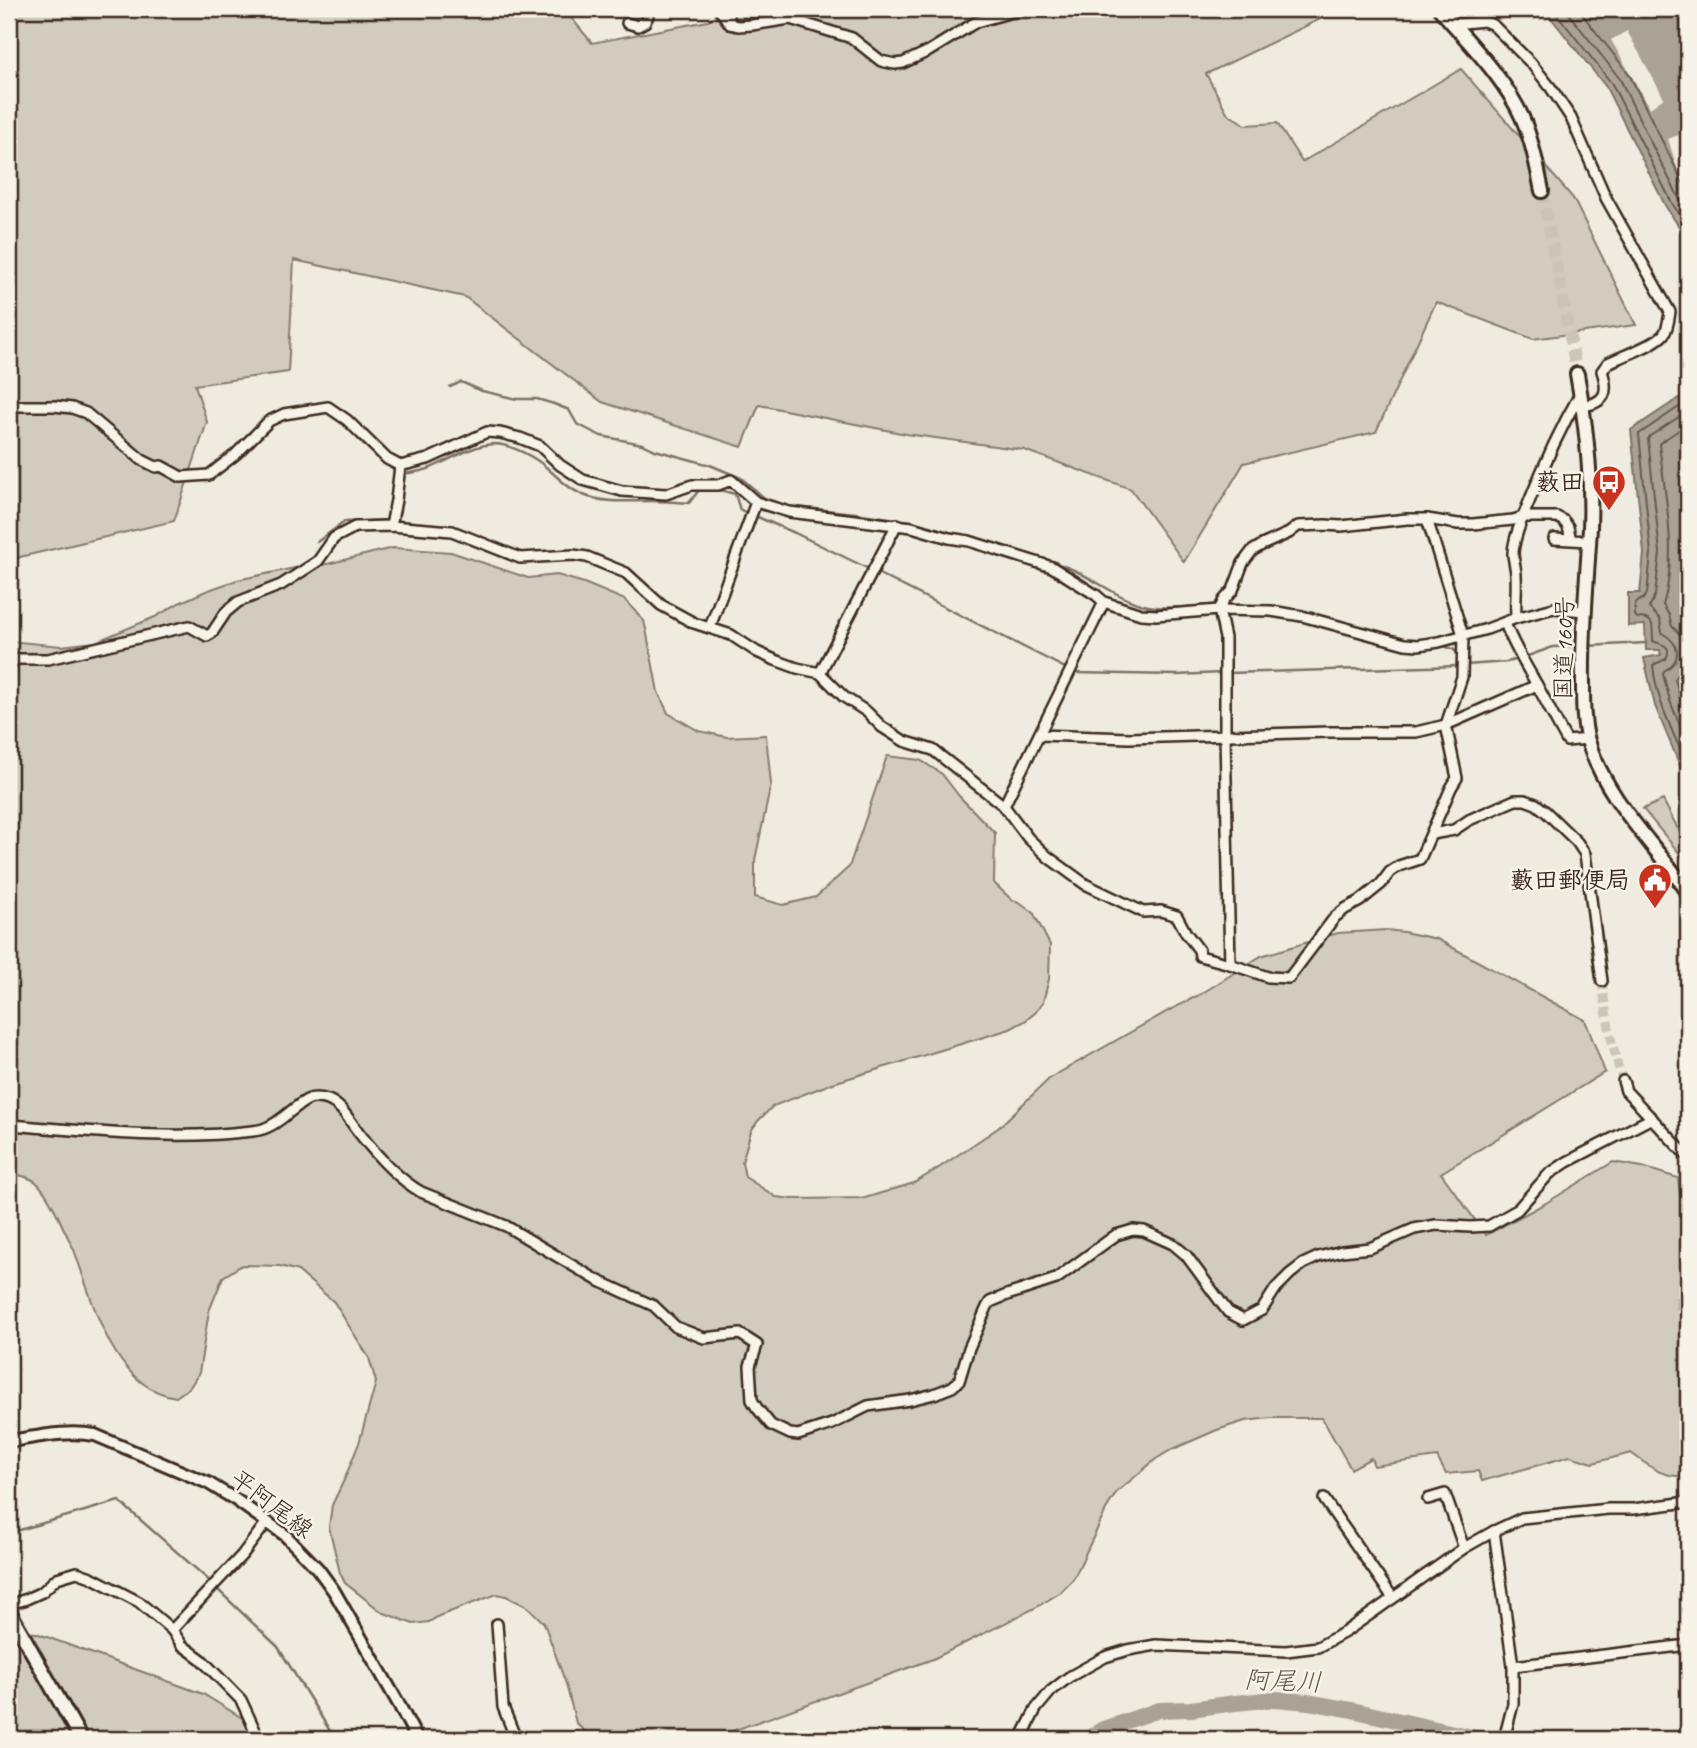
<svg xmlns="http://www.w3.org/2000/svg" width="1697" height="1748" font-family="Caveat,'Klee One',sans-serif">
<rect width="100%" height="100%" fill="#efebe0"/>
<filter id="ink" filterUnits="userSpaceOnUse"><feTurbulence type="fractalNoise" baseFrequency=".0143" numOctaves="2"/><feDisplacementMap in="SourceGraphic" scale="14" xChannelSelector="R" yChannelSelector="G"/><feConvolveMatrix kernelMatrix="1 2 1 2 8 2 1 2 1" color-interpolation-filters="sRGB"/></filter>
<g filter="url(#ink)">
<g fill="#d1cbc0" stroke="#867a6f" stroke-width="2">
<polygon points="9,9 116,9 235,16 260,9 564,9 592,43 708,21 724,9 1341,9 1206,74 1228,114 1246,125 1277,123 1302,162 1461,69 1573,198 1636,325 1533,339 1436,302 1376,432 1244,463 1184,562 1131,489 1024,450 906,434 759,405 742,447 602,402 465,297 294,260 288,372 195,385 207,422 174,521 20,557 9,563"/>
<path d="M393 548 451 552 528 578 557 575 584 583 625 600 644 621 646 629 658 692 668 713 699 731 727 737 766 735 771 784 755 860V897L783 905 816 897 849 867 887 756 920 760 942 774 959 796 995 833 994 883 1012 900 1019 902 1033 912 1050 945 1049 979 1043 1002 1035 1013 1025 1021 1010 1029 833 1083 773 1106 758 1121 751 1131 742 1162 745 1177 776 1197 793 1199 865 1198 914 1183 940 1167 998 1128 1050 1078 1168 1011 1201 994 1261 956 1338 933 1386 930 1404 932 1437 939 1585 1020 1605 1072 1441 1173 1486 1235 1546 1203 1613 1162 1642 1167 1678 1178 1683 1215 1688 1230V1292L1678 1298V1309L1688 1315V1476C1662 1478 1650 1467 1631 1453L1593 1463 1570 1456 1482 1481 1478 1471 1446 1474 1437 1457 1374 1466 1371 1458 1351 1469 1322 1418H1271L1245 1421 1217 1430 1171 1450 1156 1459 1117 1492 1108 1506 1074 1578 1061 1592 1037 1607 933 1659 710 1739H592L576 1723 566 1684 544 1623 528 1607 506 1596 497 1594 439 1616 429 1622 413 1624 382 1612 345 1583 340 1573 329 1527 332 1505 345 1478 359 1443 376 1382 369 1358 334 1302 298 1271 280 1266 242 1265 223 1277 209 1311 199 1373 190 1387 176 1397C112 1388 93 1301 74 1250 69 1239 63 1228 58 1216 52 1205 47 1193 38 1184 32 1177 18 1175 9 1173V641L61 646 95 642 155 617 179 603 206 591 237 580 309 565H323Z"/>
<polygon points="1663,800 1688,848 1688,864 1643,809"/>
<polygon points="9,1629 36,1633 203,1694 247,1721 263,1739 9,1739"/>
</g>
<g fill="#aaa296" stroke="#7e7266" stroke-width="2">
<polygon points="1544,9 1688,9 1688,240 1666,207 1606,87"/>
<polygon points="1688,392 1688,785 1655,706 1644,658 1661,655 1660,650 1646,650 1645,625 1628,626 1628,593 1640,593 1644,553 1631,430"/>
</g>
<g fill="#efebe0">
<polygon points="1627,31 1664,98 1650,108 1611,40"/>
<polygon points="1681,134 1688,156 1688,203 1668,139"/>
</g>
<g fill="none" stroke-linecap="round" stroke-linejoin="round">
<g stroke="#675a4e" stroke-width="2">
<polyline points="1553,9 1612,84 1672,203 1688,228"/>
<polyline points="1565,9 1620,79 1651,143 1679,198 1688,212"/>
<polyline points="1578,9 1629,74 1688,193"/>
<path d="M1688 401 1639 434 1651 553 1647 594 1643 599 1635 603V615L1637 618C1656 618 1652 626 1653 641 1661 645 1673 644 1666 659L1653 665C1656 701 1674 734 1688 767"/>
<path d="M1688 411 1650 436 1648 439 1660 553 1655 595 1649 608 1660 619 1662 633C1680 643 1683 660 1664 671L1663 674 1670 701 1688 745"/>
<path d="M1688 424 1661 442 1659 444C1665 494 1678 557 1663 605L1669 615 1672 626 1684 639 1687 649 1686 663 1675 679 1680 697 1688 718"/>
</g>
<g stroke="#7e7266" stroke-width="2.5">
<polyline points="450,387 461,382 482,391 517,399 537,399 554,404 569,410 577,424 601,436 642,444 655,450 710,465 741,478 768,501"/>
<path d="M401 474C410 473 419 472 428 469 449 461 471 445 494 444 510 444 535 457 547 468 559 478 567 488 581 494 603 504 628 501 651 501 664 501 676 502 689 503L699 490 705 489"/>
<polyline points="716,489 735,494 740,510 748,513"/>
<polyline points="391,502 394,478"/>
<polyline points="784,506 855,513 910,521 967,537"/>
<polyline points="755,516 795,533 869,569"/>
<path d="M984 541C1015 550 1046 558 1076 571 1101 583 1126 604 1155 607 1176 609 1198 606 1219 605"/>
<polyline points="317,542 344,522 390,520"/>
<polyline points="875,572 1075,673 1176,675 1222,673"/>
<path d="M1226 605C1267 607 1307 608 1346 624"/>
<polyline points="1400,639 1424,640"/>
<polyline points="1441,645 1453,649 1459,655"/>
<polyline points="1586,646 1646,643"/>
<polyline points="1525,657 1553,647 1580,646"/>
<polyline points="1466,665 1507,662 1518,659"/>
<polyline points="1229,673 1460,666"/>
<polyline points="9,1533 119,1501 212,1583"/>
<polyline points="216,1588 278,1647 335,1739"/>
</g>
<polyline stroke="#aaa296" stroke-width="16" points="1088,1739 1103,1729 1159,1710 1191,1709 1235,1703 1276,1699 1308,1702 1352,1710 1480,1739"/>
<path stroke="#cbc4b9" stroke-width="9" stroke-dasharray="9 4.5" stroke-linecap="butt" d="M1602 981C1606 1016 1612 1048 1623 1081"/>
<polyline stroke="#cbc4b9" stroke-width="12" stroke-dasharray="12 6" stroke-linecap="butt" points="1542,191 1577,374"/>
<g stroke="#3b2a1e" stroke-width="14">
<g id="minor">
<polyline points="719,9 730,24 727,9"/>
<polyline points="627,23 638,26 645,22 648,16 646,9"/>
<polyline points="730,24 738,26 752,25 790,19 852,38 881,61 895,64 903,63 929,51 976,22 1023,9"/>
<path d="M1453 24 1484 21 1493 25 1531 63 1551 88 1571 118 1606 198 1670 312C1669 319 1668 328 1664 334 1655 345 1622 356 1608 363L1602 371C1609 392 1606 403 1582 406"/>
<polyline points="9,406 54,406 72,408 86,413 142,460 156,467 161,466 181,477 209,475 236,454 269,421 284,414 328,407 347,420 387,459 400,466 428,459 487,432 500,433 520,438 540,446 560,465 583,480 622,491 666,494 692,485 718,485 731,480 756,502 789,512 912,527 949,538 969,541 1052,567 1096,595 1104,602 1141,614 1156,615 1219,610 1271,611 1302,616 1405,644 1418,645 1439,642 1487,629 1516,618 1554,608 1584,611"/>
<polyline points="391,526 396,500 400,466"/>
<path d="M1516 618C1515 603 1517 589 1516 575 1516 568 1513 560 1513 553 1514 536 1523 517 1529 502 1544 464 1560 429 1580 394"/>
<path d="M1505 623C1514 647 1526 665 1538 687 1548 705 1557 724 1567 741L1588 739"/>
<polyline points="710,627 756,502"/>
<polyline points="9,665 17,659 48,659 189,626 207,636 212,633 226,612 238,602 281,585 318,561 334,538 355,527 391,526 452,531 520,558 573,555 587,557 626,573 661,605 694,623 731,635 757,652 775,660 797,668 820,673 844,697 867,712 882,727 904,741 933,750 1004,806 1028,838 1048,857 1085,884 1143,912 1161,911 1177,916 1186,933 1199,950 1200,956 1230,964 1268,977 1289,978 1335,917 1345,909 1360,901 1381,884 1390,872 1399,866 1420,859 1451,788 1457,778 1446,725 1462,677 1463,635 1427,519"/>
<polyline points="820,673 897,524"/>
<polyline points="1039,735 1129,738 1329,732 1416,732 1446,725 1537,685"/>
<polyline points="1004,806 1104,602"/>
<polyline points="1432,834 1454,830 1469,820 1515,800 1525,800 1536,804 1545,811 1577,842 1585,854 1602,981"/>
<polyline points="1230,964 1225,735 1225,638 1219,610 1224,600 1233,590 1243,563 1252,551 1262,545 1289,533 1298,526 1325,525 1341,526 1407,519 1427,519 1458,524 1473,524 1513,520 1523,517 1557,517 1564,521 1568,527 1571,540 1554,539 1589,541"/>
<polyline points="1623,1081 1626,1091 1688,1157"/>
<path d="M9 1125C90 1131 171 1141 253 1131 276 1129 288 1110 307 1100 313 1097 321 1098 328 1100 343 1106 350 1122 360 1134 377 1156 397 1178 421 1192L506 1226 597 1280 654 1306 676 1327 704 1338 740 1334 757 1345 750 1366 752 1400 757 1408 771 1425 790 1434 798 1435 832 1424 868 1406 910 1400 934 1394 952 1387 959 1381 969 1348 987 1307 990 1302 1007 1295 1056 1279 1116 1235 1133 1230 1144 1231 1173 1244 1186 1255 1228 1312 1243 1320 1262 1310 1276 1288 1290 1274 1303 1264 1318 1257 1342 1251 1370 1248 1414 1229 1436 1225 1470 1227 1489 1226 1517 1210 1549 1174 1567 1162 1652 1118"/>
<polyline points="1324,1499 1393,1598"/>
<polyline points="1428,1499 1445,1494 1464,1548"/>
<polyline points="1494,1531 1513,1666 1513,1704 1504,1739"/>
<polyline points="9,1604 24,1600 42,1592 57,1578 77,1572 91,1577 139,1602 172,1630 182,1645 201,1659 241,1700 259,1739"/>
<polyline points="497,1624 503,1707 516,1739"/>
<polyline points="172,1630 242,1555 267,1522"/>
<polyline points="1513,1666 1688,1645"/>
<polyline points="1021,1739 1036,1709 1051,1691 1069,1677 1105,1657 1128,1650 1156,1645 1286,1651 1318,1647 1345,1632 1464,1548 1494,1531 1522,1518 1608,1509 1633,1509 1688,1502"/>
</g>
</g>
<g stroke="#3b2a1e" stroke-width="16">
<path id="major" d="M9 1441C38 1437 66 1430 95 1435L208 1483 236 1500 285 1535 318 1569 334 1591 397 1701 417 1739"/>
</g>
<g stroke="#3b2a1e" stroke-width="18">
<g id="highway">
<path d="M1440 9C1468 42 1504 77 1522 117 1532 140 1537 166 1542 191"/>
<path d="M1577 374C1586 424 1592 477 1590 528 1587 580 1582 631 1583 683 1583 702 1583 723 1588 741 1607 801 1653 842 1688 892"/>
<polyline points="9,1611 81,1739"/>
</g>
</g>
<use href="#minor" stroke="#f7f3e8" stroke-width="9"/>
<use href="#major" stroke="#f7f3e8" stroke-width="10"/>
<use href="#highway" stroke="#f7f3e8" stroke-width="12"/>
</g>
</g>
<defs>
<g id="bus-pin" transform="scale(1.75)"><path d="M0 17L-7.5 6A9.5 9.5 0 1 1 7.5 6Z" fill="#c8321e" stroke="#f7f3e8"/><path d="M-5-6H5V4H4V6H2V4H-2V6H-4V4H-5ZM-3.5-4V0h7V-4ZM-3.5 1.2v1.5H-2V1.2ZM2 1.2v1.5H3.5V1.2Z" fill="#fff"/></g>
<g id="civic-pin" transform="scale(1.75)"><path d="M0 17L-7.5 6A9.5 9.5 0 1 1 7.5 6Z" fill="#c8321e" stroke="#f7f3e8"/><path d="M-.6-6.5H3V-4.5H.6V-3L4-1V1h2V6H-6V1h2V-1L-.6-3ZM-1.2 2.5V6h2.4V2.5Z" fill="#fff"/></g>
</defs>
<g fill-rule="evenodd">
<use href="#bus-pin" x="1609" y="482"/>
<use href="#civic-pin" x="1655" y="880"/>
</g>
<g text-anchor="middle" dominant-baseline="central" stroke-width="5" stroke-linejoin="round" paint-order="stroke">
<g font-size="24" font-weight="bold" fill="#3b2a1e" stroke="#f7f3e8" text-anchor="end">
<text x="1584" y="482">薮田</text>
<text x="1630" y="880">藪田郵便局</text>
</g>
<g font-size="24" fill="#3b2a1e" stroke="#f7f3e8">
<text transform="translate(1564 648) rotate(-89)">国道160号</text>
<text transform="translate(272 1504) rotate(37)">平阿尾線</text>
</g>
<g font-size="26" font-style="italic" fill="#625448" stroke="#f7f3e8">
<text transform="translate(1283 1681) rotate(2)">阿尾川</text>
</g>
</g>
<rect width="1697" height="1748" fill="none" stroke="#f7f3e8" stroke-width="35"/>
<rect x="18" y="18" width="1662" height="1713" fill="none" stroke="#3b2a1e" stroke-width="2.5" filter="url(#ink)"/>
</svg>
